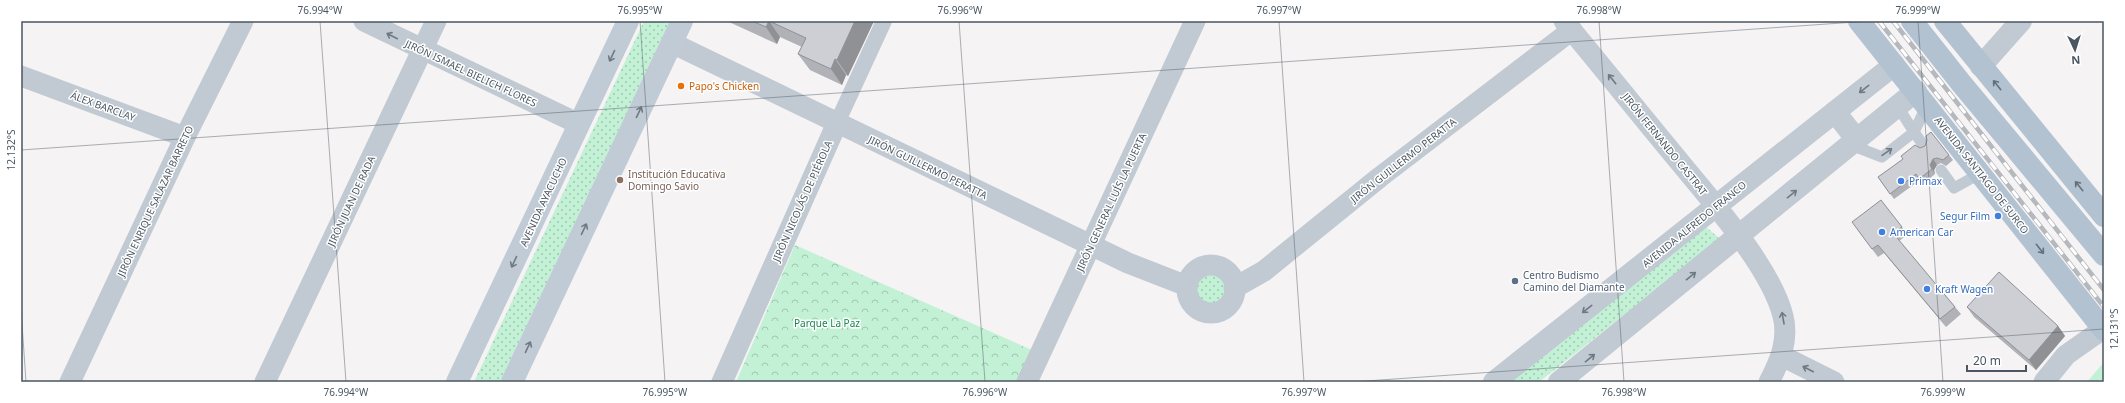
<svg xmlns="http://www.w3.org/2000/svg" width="2125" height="403" font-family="'Noto Sans',sans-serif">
<defs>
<pattern id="grass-dots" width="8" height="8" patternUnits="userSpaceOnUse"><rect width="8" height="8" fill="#c3f1d5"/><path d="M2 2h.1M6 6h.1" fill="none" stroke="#a0c6b0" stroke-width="1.8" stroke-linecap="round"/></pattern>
<pattern id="park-crowns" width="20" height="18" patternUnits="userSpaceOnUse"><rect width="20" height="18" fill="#c3f1d5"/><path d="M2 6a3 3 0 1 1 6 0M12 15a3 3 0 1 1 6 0" fill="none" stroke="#a0c6b0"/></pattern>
</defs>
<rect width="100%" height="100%" fill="#f5f3f3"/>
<g fill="url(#grass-dots)">
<polygon points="644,21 670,21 500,382 474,382"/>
<polygon points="1705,226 1720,239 1539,382 1502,382"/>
<circle cx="1210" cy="289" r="15"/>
</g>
<polygon fill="url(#park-crowns)" points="795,245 1032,350 1016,382 736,382"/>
<polygon fill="#c3f1d5" points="2104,362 2104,382 2087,382"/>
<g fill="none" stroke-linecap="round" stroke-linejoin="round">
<g stroke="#c1cad2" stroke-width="11">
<polyline points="1851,145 1882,157 1914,132 1898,107"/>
<polyline points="1924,146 1914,132 1927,105"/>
<polyline points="1941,170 1954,188 1981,173"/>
</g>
<polyline stroke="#c1cad2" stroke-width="16" points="837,123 884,21"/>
<g stroke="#c1cad2" stroke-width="21">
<polyline points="364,21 579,124"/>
<path d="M1564 21C1604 69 1643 118 1683 166 1714 204 1771 268 1783 316 1789 340 1780 361 1769 382"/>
<polyline points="672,43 1128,263 1187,286"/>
<polyline points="21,76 185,137"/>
<circle cx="1211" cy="289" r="24"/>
<polyline points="1234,288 1264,271 1380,177 1572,30"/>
<polyline points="1782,356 1834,382"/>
<polyline points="70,382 185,137 243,21"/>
<polyline points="265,382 436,21"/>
<polyline points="722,382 837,123"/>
<polyline points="1027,382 1195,21"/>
<polyline points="2044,382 2066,355 2103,329"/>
</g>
<g stroke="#c1cad2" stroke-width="22">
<polyline points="1981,66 2021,21"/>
<polyline points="1835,112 1857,140"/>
<polyline points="1494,382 1894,65"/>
<polyline points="1559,382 1916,91"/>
</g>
<g stroke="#c1cbd6" stroke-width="22">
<polyline points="457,382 628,21"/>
<polyline points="512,382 682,21"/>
</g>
<g stroke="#b3c2d1" stroke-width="22">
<polyline points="1859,21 2104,330"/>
<polyline points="1912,21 1961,83 2104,255"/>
<polyline points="1945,21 2104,216"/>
</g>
<g stroke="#b5b8bd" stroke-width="4.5">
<g id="rail">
<polyline points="1879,21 2104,307"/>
<polyline points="1893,21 2104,290"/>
</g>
</g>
<use href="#rail" stroke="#fff" stroke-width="3" stroke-dasharray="9" stroke-linecap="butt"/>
</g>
<g fill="#b0b2b7">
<polygon points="729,21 874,21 848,76 846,75 842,85 810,70 798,54 802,47 780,37 777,44 729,22"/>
<polygon points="1920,148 1949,155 1953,160 1946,166 1941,163 1937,165 1934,170 1935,174 1923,184 1920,180 1894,199 1878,177"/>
<polygon points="1902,227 1907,235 1899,241 1955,307 1961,314 1946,327 1884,253 1878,257 1857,229"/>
<polygon points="1967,307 2058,326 2065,336 2036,370 1974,317"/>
</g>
<g fill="#909195">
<polygon points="769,21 780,37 777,44 766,27"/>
<polygon points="855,21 874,21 848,76 837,60"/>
<polygon points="835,59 846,75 842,85 831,69"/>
<polygon points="1933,159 1937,165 1934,170 1935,174 1932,169 1930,165"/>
<polygon points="2058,326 2065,336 2036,370 2029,360"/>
</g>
<g fill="#cdcfd5" stroke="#909195">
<polygon points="752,21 769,21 766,27"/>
<polygon points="769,21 855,21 837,60 835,59 831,69 798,54 806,38"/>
<polygon points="1931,132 1949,155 1943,160 1937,158 1933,159 1930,165 1932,169 1919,179 1916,174 1890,194 1878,177 1903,159 1901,156 1915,145 1920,148 1925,146 1927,140 1926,136"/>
<polygon points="1881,200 1902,227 1893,233 1955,307 1940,319 1878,245 1872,249 1852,222"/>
<polygon points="1999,272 2058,326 2029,360 1967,307"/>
</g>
<defs><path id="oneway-shaft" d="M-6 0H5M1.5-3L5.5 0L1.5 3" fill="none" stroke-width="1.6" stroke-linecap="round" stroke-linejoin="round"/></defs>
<g stroke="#6e7983">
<use href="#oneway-shaft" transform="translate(392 36) rotate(-153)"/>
<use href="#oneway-shaft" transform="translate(1612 79) rotate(-129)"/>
<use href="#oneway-shaft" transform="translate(1864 89) rotate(142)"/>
<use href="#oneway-shaft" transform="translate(1887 152) rotate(-35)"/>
<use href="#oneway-shaft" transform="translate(1792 194) rotate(-39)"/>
<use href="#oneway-shaft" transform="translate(1691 276) rotate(-39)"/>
<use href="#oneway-shaft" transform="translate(1587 309) rotate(142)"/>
<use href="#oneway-shaft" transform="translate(1783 318) rotate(-100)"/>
<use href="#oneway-shaft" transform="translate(1590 358) rotate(-39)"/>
<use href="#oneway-shaft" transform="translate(1808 369) rotate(-153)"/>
</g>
<g stroke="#6e7984">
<use href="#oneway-shaft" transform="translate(612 56) rotate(115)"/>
<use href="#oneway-shaft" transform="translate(639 112) rotate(-65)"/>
<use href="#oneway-shaft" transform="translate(584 229) rotate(-65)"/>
<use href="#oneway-shaft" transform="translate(514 262) rotate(115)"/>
<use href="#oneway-shaft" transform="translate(528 347) rotate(-65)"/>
</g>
<g stroke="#64717d">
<use href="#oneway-shaft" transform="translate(1997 85) rotate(-129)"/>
<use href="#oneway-shaft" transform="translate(2079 186) rotate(-129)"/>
<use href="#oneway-shaft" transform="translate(2040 249) rotate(52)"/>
</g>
<path fill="none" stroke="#4a5661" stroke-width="1" stroke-opacity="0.45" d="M320 21 346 382M640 21 665 382M959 21 985 382M1279 21 1304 382M1599 21 1624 382M1918 21 1943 382M21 150 1870 21M21 309 26 382M1352 382 2104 329"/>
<circle fill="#e8710a" stroke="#fff" stroke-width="1.5" cx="681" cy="86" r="4"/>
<circle fill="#8d6e63" stroke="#fff" stroke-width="1.5" cx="620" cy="180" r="4"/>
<g fill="#3f7fe0" stroke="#fff" stroke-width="1.5">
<circle cx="1901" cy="181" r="4"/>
<circle cx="1998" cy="216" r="4"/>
<circle cx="1882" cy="232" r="4"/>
<circle cx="1927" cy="289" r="4"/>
</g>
<circle fill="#5c6f8a" stroke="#fff" stroke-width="1.5" cx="1515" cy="281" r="4"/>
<g text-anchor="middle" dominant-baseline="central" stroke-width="3" stroke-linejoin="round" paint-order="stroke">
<g font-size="10" fill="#4a5661" stroke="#fff">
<text transform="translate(471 73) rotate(25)">JIRÓN ISMAEL BIELICH FLORES</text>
<text transform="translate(103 106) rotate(20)">ÁLEX BARCLAY</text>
<text transform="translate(1665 144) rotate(51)">JIRÓN FERNANDO CASTRAT</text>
<text transform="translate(1403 160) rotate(-38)">JIRÓN GUILLERMO PERATTA</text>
<text transform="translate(928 167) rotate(26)">JIRÓN GUILLERMO PERATTA</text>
<text transform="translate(1982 175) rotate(52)">AVENIDA SANTIAGO DE SURCO</text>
<text transform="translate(155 201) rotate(-65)">JIRÓN ENRIQUE SALAZAR BARRETO</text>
<text transform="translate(351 201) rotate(-65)">JIRÓN JUAN DE RADA</text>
<text transform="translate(802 201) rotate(-66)">JIRÓN NICOLÁS DE PIÉROLA</text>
<text transform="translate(543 202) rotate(-65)">AVENIDA AYACUCHO</text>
<text transform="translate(1111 202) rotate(-65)">JIRÓN GENERAL LUÍS LA PUERTA</text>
<text transform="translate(1694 224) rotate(-39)">AVENIDA ALFREDO FRANCO</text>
</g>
<g font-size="10" fill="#c56008" stroke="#fff" text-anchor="start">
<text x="689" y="86">Papo's Chicken</text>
</g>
<g font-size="10" fill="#785e54" stroke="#fff" text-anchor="start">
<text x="628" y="174">Institución Educativa<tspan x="628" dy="12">Domingo Savio</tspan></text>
</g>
<g font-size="10" fill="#366cbe" stroke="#fff" text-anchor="start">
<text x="1909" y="181">Primax</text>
<text x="1990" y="216" text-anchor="end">Segur Film</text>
<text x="1890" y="232">American Car</text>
<text x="1935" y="289">Kraft Wagen</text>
</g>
<g font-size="10" fill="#4e5e75" stroke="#fff" text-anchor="start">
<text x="1523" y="275">Centro Budismo<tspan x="1523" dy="12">Camino del Diamante</tspan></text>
</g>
<g font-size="10" fill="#17864f" stroke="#fff">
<text x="827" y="323">Parque La Paz</text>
</g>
</g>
<rect width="2125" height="403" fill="none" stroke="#ffffff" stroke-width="44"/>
<g transform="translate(2075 50) rotate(176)" stroke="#ffffff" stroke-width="3" paint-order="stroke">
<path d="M0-3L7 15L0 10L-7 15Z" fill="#4a5661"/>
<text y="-6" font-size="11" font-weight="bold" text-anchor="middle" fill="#4a5661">N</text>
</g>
<path d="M1967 365v6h59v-6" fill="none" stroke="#4a5661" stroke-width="2"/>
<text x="1973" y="365" font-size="12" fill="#4a5661" stroke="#ffffff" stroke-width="3" paint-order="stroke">20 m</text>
<rect x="22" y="22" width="2081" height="359" fill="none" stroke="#4a5661" stroke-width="1.5"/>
<g font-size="10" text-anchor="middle" fill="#4a5661">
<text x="320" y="14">76.994°W</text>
<text x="640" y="14">76.995°W</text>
<text x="960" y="14">76.996°W</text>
<text x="1279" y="14">76.997°W</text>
<text x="1599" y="14">76.998°W</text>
<text x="1918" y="14">76.999°W</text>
<text transform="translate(11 150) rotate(-90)" y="4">12.132°S</text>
<text transform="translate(2114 329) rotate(-90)" y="4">12.131°S</text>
<text x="346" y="396">76.994°W</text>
<text x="665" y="396">76.995°W</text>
<text x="985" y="396">76.996°W</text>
<text x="1304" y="396">76.997°W</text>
<text x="1624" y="396">76.998°W</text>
<text x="1943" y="396">76.999°W</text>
</g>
</svg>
